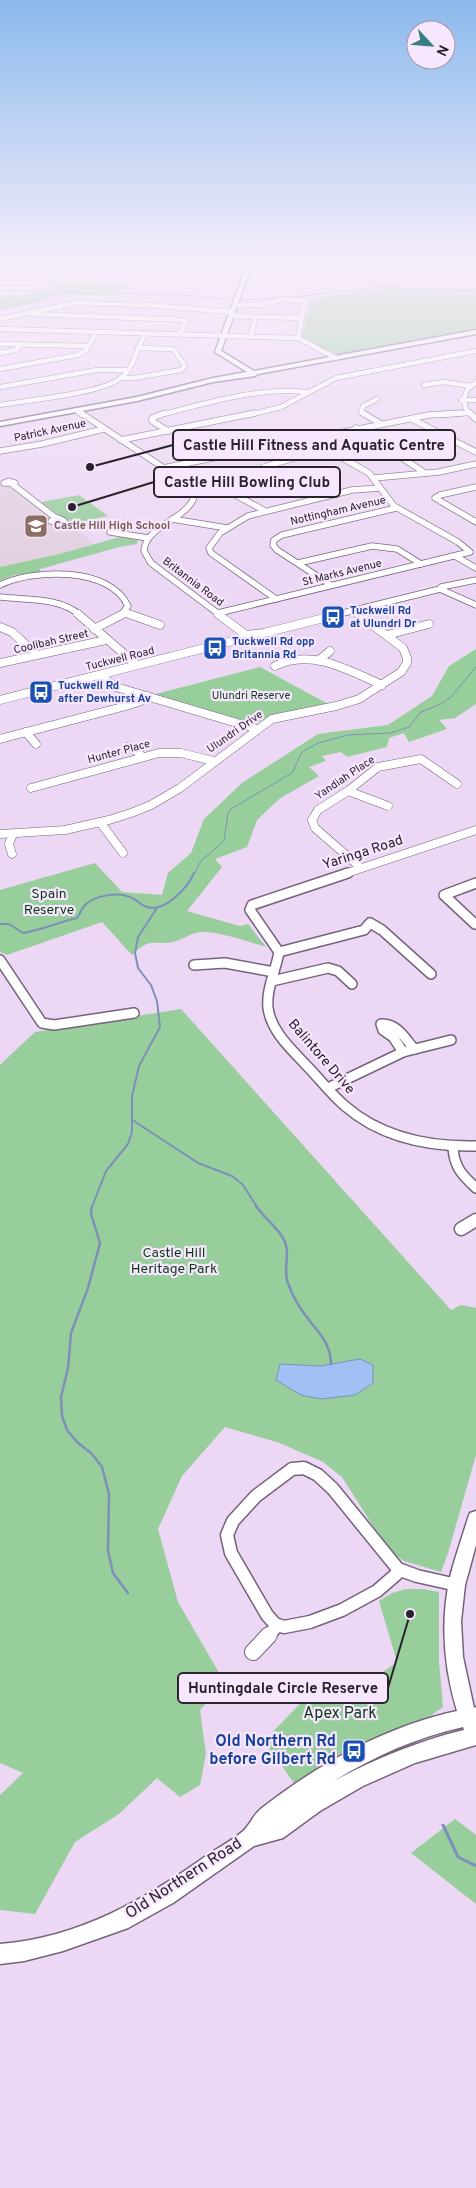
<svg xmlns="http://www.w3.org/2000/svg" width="476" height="2188" font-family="Overpass,sans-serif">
<rect width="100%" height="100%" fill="#ecd8f4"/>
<polygon fill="#e2d0e1" points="0,485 12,487 49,517 48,522 55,524 68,522 94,544 59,554 0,567"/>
<g fill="#97ce9c">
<path d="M54 283 129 284 111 296 65 295 48 297 46 301 0 310V298L10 295 26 297C35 289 39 289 51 290Z"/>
<polygon points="386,288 476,290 476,330 340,356 325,350 302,337 310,302 308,299"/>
<polygon points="79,495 108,516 71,524 41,502"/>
<polygon points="120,537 138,540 137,544 119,547 40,569 40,572 14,575 0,581 0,567 59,554"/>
<path d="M476 649V704L455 718 439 720 447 729 409 742 404 733 389 738 387 747 347 757 341 752 322 756 326 761 309 767 319 776 279 799 257 820 247 847 215 859 222 867 187 911 240 926 248 924 266 947C248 942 212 928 195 933 188 935 181 940 173 942 152 946 152 936 132 955L102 922 7 955 0 952V890L95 863 122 892 162 895 168 873 191 853 204 819 242 783 318 734 388 725 432 696 449 666Z"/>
<polygon points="260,667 330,705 267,718 254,724 152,695"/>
<polygon points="181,1009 451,1310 461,1305 476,1308 476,1455 448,1553 441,1572 404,1561 393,1553 383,1542 342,1477 323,1462 280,1443 225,1427 182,1476 158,1529 178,1602 225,1683 200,1710 206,1754 200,1785 180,1797 157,1778 119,1814 75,1842 35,1914 0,1910 0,1795 23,1773 0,1763 0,1065 35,1032"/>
<polygon points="406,1589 423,1589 439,1592 439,1662 443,1707 429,1717 349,1748 294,1783 264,1741 321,1682 347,1675 379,1675 397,1662 379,1601 392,1593"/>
<polygon points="455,1819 476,1835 476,1904 411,1853"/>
</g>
<polygon fill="#a1c0f4" stroke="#7d91b8" points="360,1359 373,1365 373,1383 355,1395 321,1399 301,1395 276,1380 280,1364 320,1366"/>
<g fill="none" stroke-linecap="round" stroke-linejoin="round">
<g stroke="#7d91b8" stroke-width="1">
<polyline points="242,300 294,297 378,287 476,290"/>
<polyline points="0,309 54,294 74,292 184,295 233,300"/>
<polyline points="194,874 201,861 224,841 228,813 231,809 292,773 302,752 318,743 348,735 390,733 409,727 421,712 441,704 451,697 476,667"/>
</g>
<g stroke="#7d91b8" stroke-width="2">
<path d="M0 924H9L23 933C42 930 59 922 77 918 80 914 82 908 85 905 95 895 118 892 130 897 136 899 140 905 147 907 165 913 188 887 194 873"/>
<polyline points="134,1121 198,1163 232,1176 243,1185 257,1207"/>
<polyline points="92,1207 106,1171 128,1144 132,1132 132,1096 139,1066 160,1027 157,1001 151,985 138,968 135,953 138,937 157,908"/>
</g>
<g stroke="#7d91b8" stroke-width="2.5">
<polyline points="92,1206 91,1214 100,1243 88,1288 71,1333 68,1368 61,1397 62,1416 67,1430 77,1442 92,1454 102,1467 109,1494 108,1551 113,1573 128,1593"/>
<path d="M256 1206C264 1218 276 1226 283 1238 292 1252 282 1269 288 1283 292 1295 301 1310 309 1320 320 1334 331 1345 331 1364"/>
</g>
<polyline stroke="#7d91b8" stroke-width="3" points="443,1825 458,1857 476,1866"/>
<g stroke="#75637c" stroke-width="5.5">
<g id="minor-far5">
<polyline points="61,258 158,258"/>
<polyline points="355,258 357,263 377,270 440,272 446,270 446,258"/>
<polyline points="0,288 31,288"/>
<polyline points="236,305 261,305 284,299 305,301 298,338"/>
<polyline points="31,314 186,320 180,334"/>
<polyline points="231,316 302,318"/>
<polyline points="0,319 75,303 146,305 233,312"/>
<polyline points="0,329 298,338"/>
<polyline points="250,337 256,317"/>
<polyline points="298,338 336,358"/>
<polyline points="0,344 88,346"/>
<polyline points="0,353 16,350 21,344"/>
<polyline points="0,369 78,355 86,350 96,333"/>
<polyline points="120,378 134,378 181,370 185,366 173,349 138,348"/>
<polyline points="424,385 443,382 471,386"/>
<polyline points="0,387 97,370 126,370"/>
<polyline points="468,400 476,400"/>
<path d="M0 405C28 400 100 394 121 378 133 369 138 347 145 334"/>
<polyline points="77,411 82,415"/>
<path d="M160 415C208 403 256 387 306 392"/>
<polyline points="249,415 281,407 336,378 476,351"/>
<polyline points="365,415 361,412 363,406 377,399"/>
<polyline points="437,415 469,413"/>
<polyline points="472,415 466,409 464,401 461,400 464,399 467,390 476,382"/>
</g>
</g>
<g stroke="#75637c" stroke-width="7">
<g id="minor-far4">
<path d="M81 413 188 484 195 491C195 518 145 524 144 551L151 563 220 615"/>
<polyline points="165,413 152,418 152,421 168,431"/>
<polyline points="363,413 381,424"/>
<polyline points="470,413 476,419"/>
<polyline points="412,419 476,452"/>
<polyline points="356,428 425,473"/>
<polyline points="121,440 255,413"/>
<polyline points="279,444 296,454 297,457 264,467 262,472 281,484 311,477"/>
<polyline points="381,444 398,441"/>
<polyline points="0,451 42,444 104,429"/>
<polyline points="163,468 429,415 462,413"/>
<polyline points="374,478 439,472 476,464"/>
<polygon points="9,481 15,483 4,483"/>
<polyline points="12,484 56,518"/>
<polyline points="476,487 440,495 435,498 476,522"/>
<polyline points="195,492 232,493 265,511"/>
<polygon points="58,518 64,521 57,523 51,521"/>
<polyline points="172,519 227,528"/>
<polyline points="110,532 148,538"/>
<polyline points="455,556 476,568"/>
<polyline points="298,563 372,546 397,549 421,564"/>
<path d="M0 585C33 569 110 566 128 606L121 615"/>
<polyline points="331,585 277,550 273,545 274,540 282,535 396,508"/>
<polyline points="440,589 476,605"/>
<path d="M0 597C26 600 59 597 80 615"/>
<polyline points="276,599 211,553 209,548 220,533 248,516 352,490 380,488"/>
<polyline points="353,610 360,615"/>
<polyline points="126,613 132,615"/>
<polyline points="218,613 470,552 458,542 394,506 369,473 309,439"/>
<polyline points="335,615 440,589 441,587 476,580"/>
</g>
</g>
<g stroke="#75637c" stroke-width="9">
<g id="minor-far3">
<polyline points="78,614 137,665"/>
<polyline points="129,614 160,625"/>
<polyline points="218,614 246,635"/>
<polyline points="0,627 12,632 36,654"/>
<polyline points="94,629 123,614"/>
<polyline points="246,635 264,633 340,614"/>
<polyline points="387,635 429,624"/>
<polyline points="319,660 330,651"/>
<polyline points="0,663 106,640"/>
<path d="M275 666C311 648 348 670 382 685"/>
<polyline points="100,675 116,687 257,729"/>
<polyline points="0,700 252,636"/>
<polyline points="26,732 36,744"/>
<polyline points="0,739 126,706 141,701 147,696"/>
<polyline points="130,746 143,757"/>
<polyline points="31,788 159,753 181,753 213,761"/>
<polyline points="348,791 388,806"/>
<polyline points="100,822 123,853"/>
<polyline points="0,834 65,830 109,820 131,813 151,805 180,788 272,719 336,706 359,699 401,672 407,663 407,658 403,648 358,614"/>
<polyline points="12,854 9,844 13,834"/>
<polyline points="361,868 315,828 312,820 318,810 348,791 378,767 421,759 457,784"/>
<polyline points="344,874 476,830"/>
</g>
</g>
<g stroke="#75637c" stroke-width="12">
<g id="minor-far2">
<path d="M348 873 252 905 250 910 279 952C276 970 266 989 268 1008 271 1031 291 1049 305 1064 319 1078 330 1093 345 1106 382 1138 428 1147 476 1146"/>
<polyline points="475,924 444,895 476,883"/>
<polyline points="279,952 364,930 370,923 382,930 431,974"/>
<polyline points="0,960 42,1023 54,1025 134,1013"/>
<polyline points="194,965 225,963 274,972"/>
<polyline points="272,981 328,968 338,971 352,984"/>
<path d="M403 1052 393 1037 383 1030 381 1024C397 1023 405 1038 414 1049"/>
<polyline points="328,1088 403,1052 451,1040"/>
<path d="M453 1147C454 1167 462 1175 476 1188"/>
</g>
</g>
<g stroke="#75637c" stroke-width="15">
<g id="minor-far1">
<polyline points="461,1229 476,1220"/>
<polyline points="400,1571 377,1591 342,1610 310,1622 284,1627 275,1624 267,1615 231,1553 227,1535 233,1521 256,1496 292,1469 304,1468 318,1475 333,1489 398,1569 417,1576 457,1585"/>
<polyline points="268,1636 277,1626"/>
</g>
</g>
<g stroke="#75637c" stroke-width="18">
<polyline id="minor" points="253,1652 269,1635"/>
</g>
<g stroke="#75637c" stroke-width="3">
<g id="major">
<polygon points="249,258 254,258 221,351 254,371 476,330 476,334 258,374 255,376 213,382 137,401 0,426 0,422 137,397 213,378 247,372 215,352"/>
<path d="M476 1511V1545L465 1585 461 1621 463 1657 474 1708 476 1707V1745L415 1763 363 1786 320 1811 283 1838 254 1846 173 1903 128 1928 63 1951 24 1961 0 1964V1944C79 1938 146 1899 209 1854 218 1848 240 1836 246 1828 252 1821 254 1814 262 1808 318 1764 387 1726 457 1711 444 1668 440 1622 450 1577 455 1557 462 1538 468 1518L470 1513ZM463 1727 464 1730C418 1741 375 1759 334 1781 373 1757 417 1737 463 1727Z"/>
</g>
</g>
<use href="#minor-far5" stroke="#fff" stroke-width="4.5"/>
<use href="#minor-far4" stroke="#fff" stroke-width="5.5"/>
<use href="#minor-far3" stroke="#fff" stroke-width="8"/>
<use href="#minor-far2" stroke="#fff" stroke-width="9"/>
<use href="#minor-far1" stroke="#fff" stroke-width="12"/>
<use href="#minor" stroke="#fff" stroke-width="16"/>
<use href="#major" fill="#fff" fill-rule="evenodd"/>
</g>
<linearGradient id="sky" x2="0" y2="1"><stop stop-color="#8bb9ed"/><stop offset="0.46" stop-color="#f6edfa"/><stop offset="1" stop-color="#f6edfa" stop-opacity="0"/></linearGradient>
<rect width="476" height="565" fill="url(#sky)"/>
<defs>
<g id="school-square" transform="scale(1.25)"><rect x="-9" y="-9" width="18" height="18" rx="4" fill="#8d6e63" stroke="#f7e7fe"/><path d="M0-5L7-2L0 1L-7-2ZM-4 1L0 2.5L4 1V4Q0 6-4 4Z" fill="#fff"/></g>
<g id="bus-square" transform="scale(1.25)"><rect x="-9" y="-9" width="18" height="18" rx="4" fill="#1a4fb4" stroke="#f7e7fe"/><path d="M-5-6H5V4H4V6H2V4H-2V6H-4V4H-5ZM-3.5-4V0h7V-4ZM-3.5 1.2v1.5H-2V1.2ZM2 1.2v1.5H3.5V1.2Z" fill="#fff"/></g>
</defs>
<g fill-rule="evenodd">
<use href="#school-square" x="36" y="526"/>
<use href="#bus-square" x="333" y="617"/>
<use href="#bus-square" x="215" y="648"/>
<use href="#bus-square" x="41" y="692"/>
<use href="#bus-square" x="354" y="1751"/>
</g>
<g text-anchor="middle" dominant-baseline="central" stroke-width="4.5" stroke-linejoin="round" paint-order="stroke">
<g font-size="11" fill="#2a222d" stroke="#f7e7fe">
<text transform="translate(50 431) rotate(-12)">Patrick Avenue</text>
<text transform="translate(338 511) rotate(-13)">Nottingham Avenue</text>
<text transform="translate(342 573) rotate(-14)">St Marks Avenue</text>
<text transform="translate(193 582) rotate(37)">Britannia Road</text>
<text transform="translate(51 642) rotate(-13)">Coolibah Street</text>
<text transform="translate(120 659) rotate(-14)">Tuckwell Road</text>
<text transform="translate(235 732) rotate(-35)">Ulundri Drive</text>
<text transform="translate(119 752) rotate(-15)">Hunter Place</text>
<text transform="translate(345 778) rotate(-34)">Yandiah Place</text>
</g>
<g font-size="11" font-weight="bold" fill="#785e54" stroke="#f7e7fe" text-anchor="start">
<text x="54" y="526">Castle Hill High School</text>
</g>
<g font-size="11" font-weight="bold" fill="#164399" stroke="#f7e7fe" text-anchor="start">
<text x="350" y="611">Tuckwell Rd<tspan x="350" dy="13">at Ulundri Dr</tspan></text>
<text x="232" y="642">Tuckwell Rd opp<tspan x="232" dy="13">Britannia Rd</tspan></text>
<text x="58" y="686">Tuckwell Rd<tspan x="58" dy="13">after Dewhurst Av</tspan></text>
</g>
<g font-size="11" fill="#0d3a16" stroke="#f7e7fe">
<text x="251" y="696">Ulundri Reserve</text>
</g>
<g font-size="14" fill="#2a222d" stroke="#f7e7fe">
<text transform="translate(363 853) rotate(-18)">Yaringa Road</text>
<text transform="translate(321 1057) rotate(49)">Balintore Drive</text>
</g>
<g font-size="14" fill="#0d3a16" stroke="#f7e7fe">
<text x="49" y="894">Spain<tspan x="49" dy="16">Reserve</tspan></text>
<text x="174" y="1253">Castle Hill<tspan x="174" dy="16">Heritage Park</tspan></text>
</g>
<g font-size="16" fill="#0d3a16" stroke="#f7e7fe">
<text x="340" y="1714">Apex Park</text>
</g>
<g font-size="16" font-weight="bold" fill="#164399" stroke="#f7e7fe" text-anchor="end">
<text x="336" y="1742">Old Northern Rd<tspan x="336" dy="18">before Gilbert Rd</tspan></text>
</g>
<g font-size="16" fill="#2a222d" stroke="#f7e7fe">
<text transform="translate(184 1879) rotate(-33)">Old Northern Road</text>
</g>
</g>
<path fill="none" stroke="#2a222d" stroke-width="2" d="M90 467L173 445M72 507L154 482M410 1614L388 1688"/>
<g fill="#2a222d" stroke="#f7e7fe" stroke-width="2">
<circle cx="90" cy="467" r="5"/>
<circle cx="72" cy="507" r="5"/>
<circle cx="410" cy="1614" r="5"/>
</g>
<g fill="#f7e7fe" stroke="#2a222d" stroke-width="2">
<rect x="173" y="430" width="282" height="30" rx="5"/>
<rect x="154" y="467" width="186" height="30" rx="5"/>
<rect x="178" y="1673" width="210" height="30" rx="5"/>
</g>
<g font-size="15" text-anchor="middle" font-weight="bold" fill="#2a222d">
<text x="314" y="450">Castle Hill Fitness and Aquatic Centre</text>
<text x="247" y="487">Castle Hill Bowling Club</text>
<text x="283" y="1693">Huntingdale Circle Reserve</text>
</g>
<g transform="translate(431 45) rotate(116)"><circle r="24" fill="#f7e7fe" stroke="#a598aa"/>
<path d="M0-4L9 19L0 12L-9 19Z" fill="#357e81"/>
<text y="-8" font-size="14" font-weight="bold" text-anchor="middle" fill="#2a222d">N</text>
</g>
</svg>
